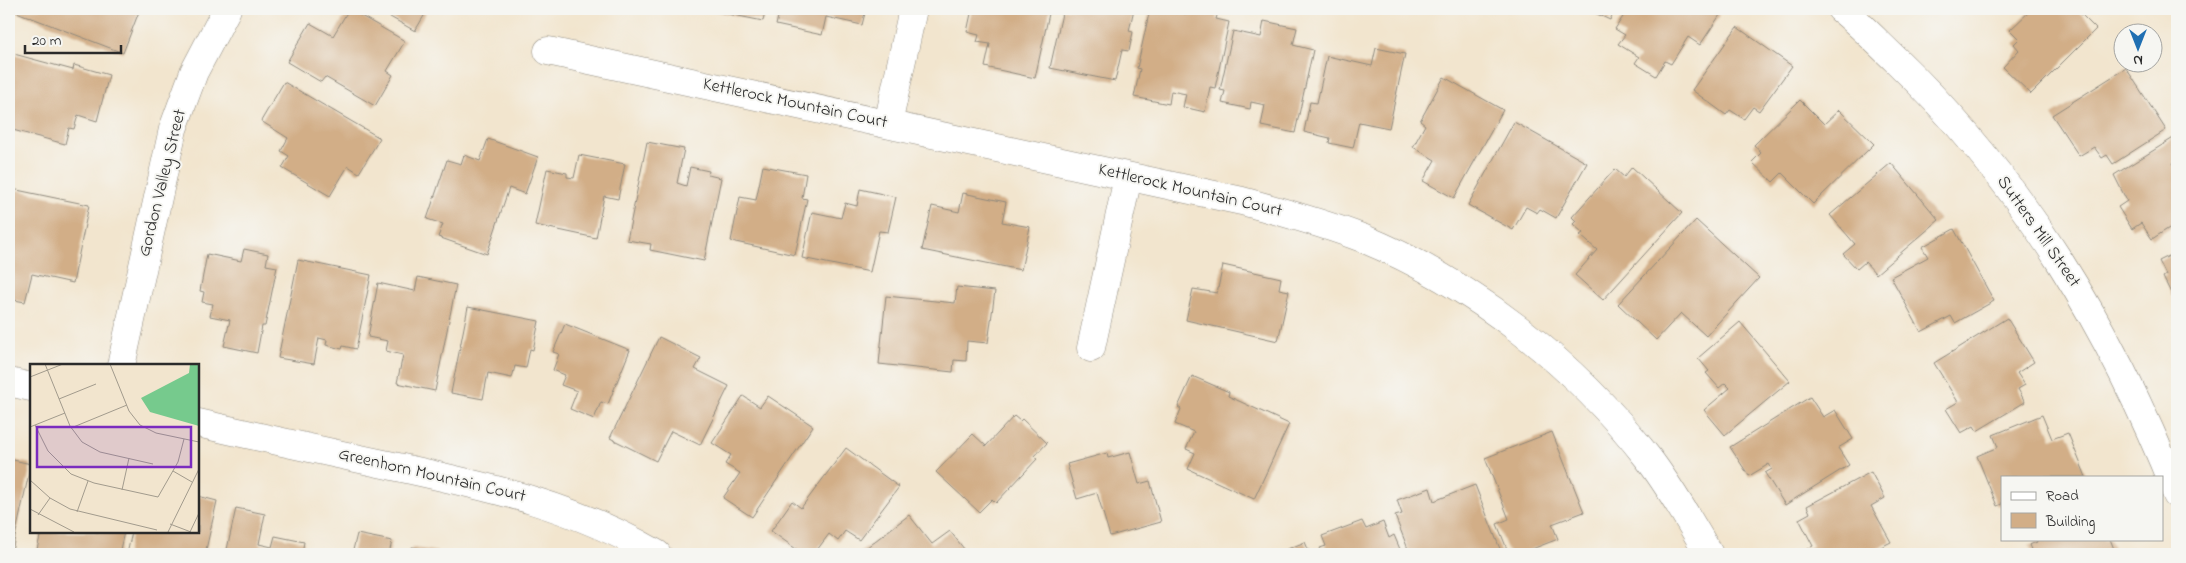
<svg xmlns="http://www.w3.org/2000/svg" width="2186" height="563" font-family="'Indie Flower',sans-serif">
<rect width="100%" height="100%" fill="#f6f6f2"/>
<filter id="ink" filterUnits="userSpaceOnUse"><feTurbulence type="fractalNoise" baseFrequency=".02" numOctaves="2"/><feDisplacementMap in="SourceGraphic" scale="10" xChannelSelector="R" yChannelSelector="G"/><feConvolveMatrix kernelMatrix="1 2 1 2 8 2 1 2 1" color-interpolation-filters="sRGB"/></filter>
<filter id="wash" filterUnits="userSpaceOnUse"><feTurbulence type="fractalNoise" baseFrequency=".0096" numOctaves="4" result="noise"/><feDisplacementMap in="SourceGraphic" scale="20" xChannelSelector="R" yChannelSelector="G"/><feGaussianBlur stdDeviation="1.12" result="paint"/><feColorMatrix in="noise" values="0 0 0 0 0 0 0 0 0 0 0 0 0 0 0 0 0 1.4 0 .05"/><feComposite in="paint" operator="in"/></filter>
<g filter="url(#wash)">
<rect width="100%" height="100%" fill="#f2e5ce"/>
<g id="blocks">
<g fill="#d2ae87">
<polygon points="15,9 140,9 123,53 14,11"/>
<polygon points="349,9 405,41 387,71 393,75 375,106 325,77 321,82 287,62 310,23 333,36"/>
<polygon points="376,9 428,9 415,31"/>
<polygon points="715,9 766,9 763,21 714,11"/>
<polygon points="780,9 866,9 862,25 826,17 822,35 776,25"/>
<polygon points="972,9 1050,9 1035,78 985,67 990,44 977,42 979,35 967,32"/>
<polygon points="1063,9 1134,9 1129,31 1133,32 1129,51 1122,50 1115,81 1050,68"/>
<polygon points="1150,9 1162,9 1186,14 1187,9 1219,9 1216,19 1229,22 1215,88 1210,87 1205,112 1183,107 1186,94 1171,91 1169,104 1134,97 1140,69 1137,68"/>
<polygon points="1586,9 1615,9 1610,20"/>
<polygon points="1628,9 1710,9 1720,15 1700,45 1688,37 1671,64 1665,61 1656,76 1635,63 1639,57 1618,44 1625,35 1615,29"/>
<polygon points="2032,9 2076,9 2096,29 2031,94 2003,67 2019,50 2014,44 2019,39 2010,30"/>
<polygon points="1264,21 1297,28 1293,45 1313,50 1295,133 1261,126 1265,105 1251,102 1250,109 1222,103 1225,91 1220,90 1233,31 1261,37"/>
<polygon points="1737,27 1792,66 1759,111 1753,107 1744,119 1730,110 1726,115 1692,90"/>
<polygon points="1376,48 1405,54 1389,128 1359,122 1353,148 1329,143 1330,138 1304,132 1310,102 1317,103 1327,56 1372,66"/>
<polygon points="14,54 73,70 74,65 109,75 97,121 78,115 74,129 69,128 65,144 9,129 9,116 15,93 9,91 9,75"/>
<polygon points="2126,68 2166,130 2113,164 2107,155 2102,158 2094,147 2079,156 2052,115"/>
<polygon points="1444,77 1503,110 1454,198 1423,181 1435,160 1413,147 1425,125 1420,121"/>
<polygon points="284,82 380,138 359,173 348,166 330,196 282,168 289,156 281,151 288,138 261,121"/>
<polygon points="1800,100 1824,124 1839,110 1874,144 1813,204 1782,173 1773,182 1752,162 1761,153 1754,145"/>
<polygon points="1514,122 1587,163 1556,218 1540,209 1537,213 1526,207 1513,230 1468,205"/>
<polygon points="2175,137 2177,141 2177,160 2173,163 2177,169 2177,223 2152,239 2141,223 2132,229 2118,207 2127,201 2114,175"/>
<polygon points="488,139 538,157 525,194 509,188 487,254 438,237 443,224 427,219 447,160 461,164 464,155 480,161"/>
<polygon points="647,142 684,149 677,183 686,186 690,167 709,171 708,175 721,178 704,261 650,250 651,244 627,240"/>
<polygon points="579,155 625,164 618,199 604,196 596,238 535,225 547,169 567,173 567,177 574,178"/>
<polygon points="1891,163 1939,220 1876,274 1865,262 1857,269 1843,254 1855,244 1830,215"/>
<polygon points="763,166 806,174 802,198 807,199 795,255 731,241 740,197 756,200"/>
<polygon points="1632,167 1682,213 1603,300 1575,275 1597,250 1580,235 1583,233 1573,224 1576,221 1572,217 1615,169 1624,177"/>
<polygon points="12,189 89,205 73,283 32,274 25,302 9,299 9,206"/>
<polygon points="860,189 896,197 888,232 879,231 870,272 802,258 812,212 841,218 845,203 857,206"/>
<polygon points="963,193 1006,202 1002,222 1030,227 1021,270 922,250 932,206 959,212"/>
<polygon points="1696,220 1759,278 1706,336 1681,313 1656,340 1618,304"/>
<polygon points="1954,229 1994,301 1955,323 1951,316 1921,332 1891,277 1928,257 1922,247"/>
<polygon points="244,249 268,254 266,265 277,267 265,326 262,326 257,353 224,346 230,320 210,316 213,304 202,302 204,292 200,291 207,254 241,261"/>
<polygon points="2177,252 2177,305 2163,277 2166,275 2159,261"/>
<polygon points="298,260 371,275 356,349 343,346 342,349 326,345 327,340 319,338 314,364 278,358"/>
<polygon points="1223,265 1281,278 1279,289 1289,291 1278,341 1186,320 1193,289 1217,293"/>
<polygon points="418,277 456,285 435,391 397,383 403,355 386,351 388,341 368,337 378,283 415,291"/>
<polygon points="957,287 995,291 988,343 967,341 966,361 954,360 953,372 879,364 886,296 955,303"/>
<polygon points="468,307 539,321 533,350 530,349 526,368 515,366 512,378 488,373 483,399 451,393"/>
<polygon points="2007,318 2034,362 2017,373 2025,385 2018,389 2025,402 1977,431 1974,426 1961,433 1946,409 1958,402 1934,363"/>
<polygon points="1740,322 1790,381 1725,435 1704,410 1730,388 1725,383 1719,388 1706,373 1709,371 1698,358"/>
<polygon points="565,324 630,350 608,404 601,402 594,419 570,409 577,391 561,385 565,375 553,370 559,354 553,352"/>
<polygon points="659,337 701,358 695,369 729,386 700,445 671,431 656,461 610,438"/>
<polygon points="1192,376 1229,392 1228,396 1289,424 1254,499 1188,469 1195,453 1186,449 1194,432 1175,424 1181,409 1178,407"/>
<polygon points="743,396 760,407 768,396 813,426 752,517 723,498 740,473 725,464 731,455 712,443"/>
<polygon points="1810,397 1823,417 1835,410 1853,439 1838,448 1849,465 1785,505 1765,473 1772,469 1769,464 1749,476 1730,447"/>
<polygon points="2042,415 2052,439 2068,433 2086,477 2002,477 2002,504 1997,506 1977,456 1998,447 1993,435"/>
<polygon points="1014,416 1020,421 1022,419 1047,443 1034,457 1037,459 996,503 992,499 979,512 936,472 973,434 986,446"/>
<polygon points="1552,432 1584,512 1552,524 1558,539 1519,554 1509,554 1497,524 1509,519 1485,458"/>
<polygon points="846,448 899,487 859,540 845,531 838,541 829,534 814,554 803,554 771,531 792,501 801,508"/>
<polygon points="1130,452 1139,484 1150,481 1161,522 1110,536 1097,493 1077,499 1067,464 1107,453 1108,458"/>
<polygon points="9,459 31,464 12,551 9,551"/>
<polygon points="1871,472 1885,498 1871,506 1891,542 1867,554 1798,554 1813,546 1799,519 1810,513 1807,506"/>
<polygon points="1475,485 1502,554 1410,554 1395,516 1402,514 1397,500 1430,488 1434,501"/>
<polygon points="198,496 217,501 205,554 127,554 132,532 198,532"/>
<polygon points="236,508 265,514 259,544 272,547 275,536 304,542 302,554 226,554"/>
<polygon points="909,515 932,544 950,531 968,554 858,554"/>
<polygon points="1362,521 1366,529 1383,522 1389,538 1394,535 1402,554 1323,554 1320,548 1326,546 1322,536"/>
<polygon points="41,532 124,532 119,554 36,554"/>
<polygon points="357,534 392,541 389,554 352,554"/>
<polygon points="2036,539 2110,539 2116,554 2033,554 2029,545 2037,542"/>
<polygon points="1305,542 1310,554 1275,554"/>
<polygon points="412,547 444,553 444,554 410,554"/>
</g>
</g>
</g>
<g filter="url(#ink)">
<use href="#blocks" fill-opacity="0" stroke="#8e887c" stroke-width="1"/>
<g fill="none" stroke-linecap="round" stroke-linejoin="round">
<g stroke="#8e887c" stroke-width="29">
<g id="street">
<path d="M1841 9C1860 24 1878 43 1896 60 2024 183 2112 331 2177 495"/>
<path d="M548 51 1242 201C1283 212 1323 223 1362 238 1474 284 1574 363 1648 458 1671 488 1690 522 1709 554"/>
<polyline points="888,124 913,9"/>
<polyline points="1091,348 1128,177"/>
<polyline points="121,366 173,129 194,72 227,9"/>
<polyline points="9,382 31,387"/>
<path d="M198 423C263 438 328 452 393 466 489 487 571 504 657 554"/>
</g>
</g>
<use href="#street" stroke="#fff" stroke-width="28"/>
</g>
</g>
<g text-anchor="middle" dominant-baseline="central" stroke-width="4" stroke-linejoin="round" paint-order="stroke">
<g font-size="18" fill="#2b2b2b" stroke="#f6f6f2">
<text transform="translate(795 104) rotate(12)">Kettlerock Mountain Court</text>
<text transform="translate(163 183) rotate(-76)">Gordon Valley Street</text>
<text transform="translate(1190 191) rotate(13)">Kettlerock Mountain Court</text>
<text transform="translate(2038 232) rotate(55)">Sutters Mill Street</text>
<text transform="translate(432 476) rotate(13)">Greenhorn Mountain Court</text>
</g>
</g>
<g transform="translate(30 364)">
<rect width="169" height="169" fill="#f2e5ce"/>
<path d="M160 0H169V62L120 48 111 34 159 9Z" fill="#76ca8d"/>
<path fill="none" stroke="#a29b8d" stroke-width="1" d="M15 0 40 62 52 78 70 88 123 100M80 0 99 47 110 61 126 69 169 78M0 13 33 0M29 35 66 20M5 61 18 87 41 110 64 119 128 133 148 98 154 75M0 63 35 49M41 64 97 41M143 107 162 118M0 116 20 134 40 145 127 166M92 126 99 94M0 145 44 168M47 148 58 117M8 151 20 134M140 160 161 168M138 168 169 105M160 168 169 149"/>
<path fill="#7b2cbf" fill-opacity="0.15" stroke="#7b2cbf" stroke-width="2.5" d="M7 63H161V103H7Z"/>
<rect width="169" height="169" fill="none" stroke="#2b2b2b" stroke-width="2.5"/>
</g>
<rect width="2186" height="563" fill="none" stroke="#f6f6f2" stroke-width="30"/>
<rect x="2001" y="476" width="162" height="65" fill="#f6f6f2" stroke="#a5a5a2"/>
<rect x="2011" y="492" width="25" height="8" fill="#ffffff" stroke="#a5a5a2"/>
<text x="2046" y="500" font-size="15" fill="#2b2b2b">Road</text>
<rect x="2011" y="513" width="25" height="15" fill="#d2ae87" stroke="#a5a5a2"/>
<text x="2046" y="526" font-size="15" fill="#2b2b2b">Building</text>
<g transform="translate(2138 48) rotate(180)"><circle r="24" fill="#f6f6f2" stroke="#a5a5a2"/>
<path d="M0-4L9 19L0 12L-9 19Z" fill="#1f6fb2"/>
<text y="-8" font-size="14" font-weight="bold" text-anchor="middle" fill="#2b2b2b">N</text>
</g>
<path d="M25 45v8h96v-8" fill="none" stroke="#2b2b2b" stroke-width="2.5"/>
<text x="32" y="45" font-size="15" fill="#2b2b2b" stroke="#f6f6f2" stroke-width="4" paint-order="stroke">20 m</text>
</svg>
